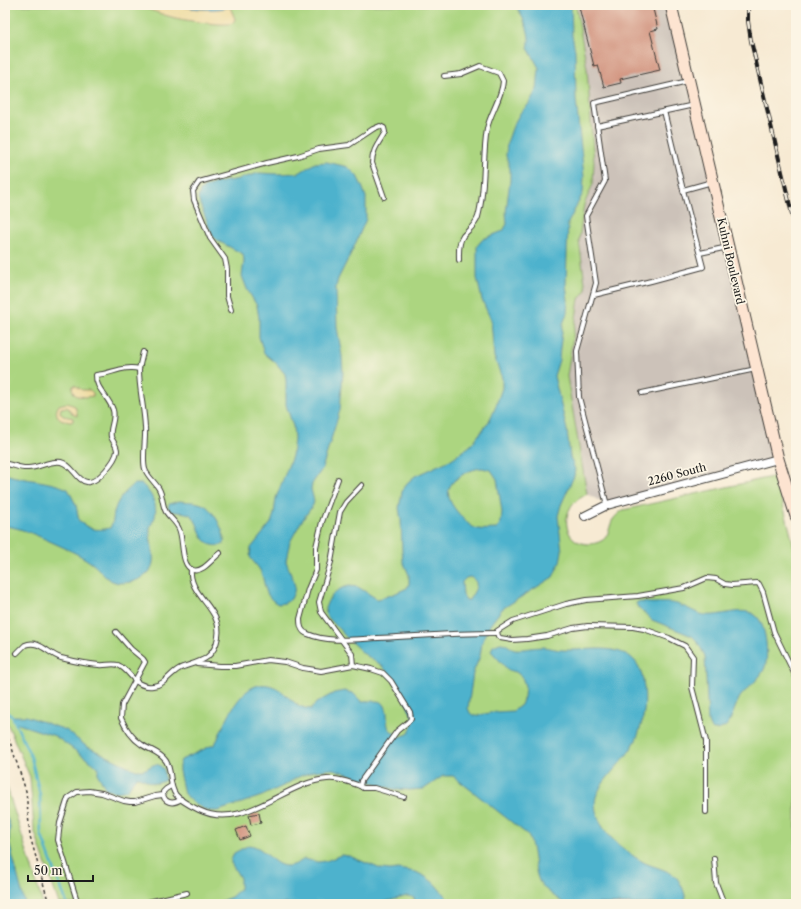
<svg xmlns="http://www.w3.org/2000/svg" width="801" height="909" font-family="'Libre Caslon Text',serif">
<rect width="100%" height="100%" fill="#fcf5e5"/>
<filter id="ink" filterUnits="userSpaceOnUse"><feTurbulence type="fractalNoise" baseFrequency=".025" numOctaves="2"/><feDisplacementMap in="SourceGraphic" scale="8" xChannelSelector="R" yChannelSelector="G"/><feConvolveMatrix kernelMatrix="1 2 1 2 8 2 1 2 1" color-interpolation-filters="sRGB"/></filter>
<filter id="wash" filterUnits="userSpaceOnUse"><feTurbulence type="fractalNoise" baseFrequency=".012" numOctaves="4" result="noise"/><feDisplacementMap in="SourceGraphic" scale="16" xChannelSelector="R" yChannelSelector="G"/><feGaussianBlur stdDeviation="0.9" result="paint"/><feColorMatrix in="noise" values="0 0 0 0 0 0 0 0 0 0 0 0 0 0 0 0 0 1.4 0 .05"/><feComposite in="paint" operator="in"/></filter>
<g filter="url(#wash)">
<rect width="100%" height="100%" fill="#f7ead3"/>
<polygon fill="#ccc2b9" points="576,5 671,5 778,459 607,505 587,494 567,376 579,299 586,290 579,241 584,205 593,184 594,162 587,69"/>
<g fill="#acd580" stroke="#64784e">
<path d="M5 5H576L587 69 594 162 593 184 584 205 579 241 586 290 579 299 567 376 587 494C582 497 576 500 572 505 561 521 567 543 588 544 593 544 598 543 603 540 609 535 609 528 612 521 615 516 619 513 623 510L776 476 796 555V904H59L34 830 30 777 5 718Z"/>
<polygon points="5,781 43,904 5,904"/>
</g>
<g fill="#eeda9e" stroke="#857b5d">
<path d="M136 5H177L198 9 230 7 235 19 233 23C225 27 185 20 175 18 162 15 149 9 136 5Z"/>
<polygon points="74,385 82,390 90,390 93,393 93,396 86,397 77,396 74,394 72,388"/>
<path d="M67 403 75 406 77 413V416L74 415 67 407 61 408 60 412 63 416 73 418V421L71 422C61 421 52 416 59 405Z"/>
</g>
<g fill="#4eb2cd" stroke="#356774" fill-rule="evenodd">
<path d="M177 5H234C221 12 191 9 177 5Z"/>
<path d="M268 5H307C292 11 283 12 268 5Z"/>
<path d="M515 5H571L572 35 575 50 576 99 584 177 583 193 568 223 566 285 568 300 567 313 563 324 560 348 559 360 554 376 567 430 570 457 575 469 574 476 561 505 558 516 562 551 560 562 553 577 502 609 490 625 482 643 480 656 473 673 468 708 470 713 474 716 495 712 513 711 521 705 524 697 525 686 522 677 516 672 508 670 491 651 493 646C496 645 498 643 501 643 506 643 510 648 515 649 524 650 533 647 542 647 549 647 556 650 563 650 584 651 606 645 626 654 636 659 642 670 643 681 647 701 644 721 636 740 626 761 606 774 597 794 594 801 595 810 598 817 605 837 627 853 645 863 654 867 668 870 675 876 682 883 686 895 686 904H565C557 898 544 890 539 881 533 866 535 850 528 835L453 776H443L424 789 410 790 393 789 333 769 314 771 298 777 285 785 262 796 218 811H207L194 803 184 794 179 771V766L181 760 215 744C219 738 220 731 224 725 234 703 252 672 280 690 291 698 296 708 311 709L316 703 334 693 344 691 353 693 362 702C370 702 376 699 383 703 390 711 385 720 389 729L400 737 408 734 412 726 413 718 397 682 381 665 364 654 347 638 326 615 325 608 328 601 334 593 342 588 349 586 358 587 377 599 382 598 396 593 407 588 409 584V575L403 561 402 551 401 520 399 508 402 492 407 483 415 476 450 460 470 446 488 423 494 411 502 388V378L494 357 491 320 482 300 477 278V246L483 239 503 231 507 224 506 212 510 180V169L506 156 507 143 513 126 520 113 528 105 537 89 539 68 528 48C532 33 523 17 515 5ZM482 468 491 470 497 479 502 512 501 522 497 529C491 529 484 530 478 529 472 528 465 521 461 516 449 503 441 489 459 477 466 472 473 469 482 468ZM470 577C482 583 474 591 469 600H466L463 595 462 582 466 578Z"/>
<path d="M327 162 348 167 357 176 362 186 366 197V219L354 247 338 279 336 287 337 327 342 356 343 372 340 410 322 469 312 484 311 489 314 501 313 505 301 522 290 542 288 550 286 561 295 586 294 592 291 599 285 603 278 604C263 596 266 585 261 572 258 566 253 562 250 557L251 548 271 523 274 514 276 498 292 456 294 439 293 426 286 405V381L285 374 276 363 264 353 259 337V318L257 306 247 289 242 276 244 261 243 254 220 242 213 237 198 199 200 191 205 187 216 183 239 179 259 173 277 174 299 173 315 163Z"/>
<path d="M5 474C26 481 48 480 68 489L76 505 79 521C90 530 96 531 110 528 115 518 112 518 115 509 118 499 126 491 134 484H142C151 493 158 504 155 517 154 520 151 524 150 528 149 541 156 555 152 567 147 580 126 585 115 582 105 579 101 571 94 565 83 556 69 550 56 544 40 537 23 528 5 526Z"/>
<path d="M179 501C187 502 196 501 204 505 213 509 226 533 224 543 220 546 217 546 212 545 199 540 200 525 192 516 186 511 177 513 170 511L168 507 169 504Z"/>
<path d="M637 602C643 602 647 603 652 603 664 603 672 601 682 606 689 608 697 614 705 615 720 617 744 606 755 615 766 622 769 655 765 667 762 677 747 688 740 697 735 705 733 717 727 725 723 729 718 730 713 730L710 727 708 722 705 656 697 641 692 636 652 620 638 607 636 604Z"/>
<path d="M12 716H26L66 730 86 746 136 770C139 770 141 770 143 770 152 767 156 759 164 770L165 780C152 788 149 779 137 777 133 780 132 784 129 788 123 793 113 792 106 789L98 775V767L55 736 15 723Z"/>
<polygon points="5,812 10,826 9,842 25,904 5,904"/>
<path d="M249 845C268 847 273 871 293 865 297 864 301 861 304 859L318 862 326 861 341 855 349 856 381 869 390 870 398 869 416 872 426 877 434 883 452 904H417L413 897 407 896 385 902 369 903 368 904H214L231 897 240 889V878L231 863V859L234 853Z"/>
</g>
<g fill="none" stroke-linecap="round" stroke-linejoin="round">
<polyline stroke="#4eb2cd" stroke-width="2.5" points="5,710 12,716 31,757 40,795 41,834 67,904"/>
</g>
<g id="blocks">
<g fill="#d29480">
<polygon points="586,5 652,5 658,29 650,31 660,70 620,79 621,83 604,87 598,65 594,66 579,7"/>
<polygon points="259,813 261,823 251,825 249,815"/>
<polygon points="246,826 250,836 240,840 236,830"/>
</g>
</g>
</g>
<g filter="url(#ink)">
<use href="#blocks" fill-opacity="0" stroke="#3d3b37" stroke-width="1"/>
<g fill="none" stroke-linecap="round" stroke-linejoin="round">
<g stroke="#3d3b37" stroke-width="6">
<g id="lane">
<path d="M444 76 461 74 480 66 499 73 503 81C502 98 490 113 487 129 482 159 486 188 478 217 475 226 468 230 463 236 458 243 459 252 459 260"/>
<polyline points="597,126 694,105"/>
<polyline points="683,190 712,182"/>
<polyline points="700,253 728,247"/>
<polyline points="594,295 651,281 703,267 683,190 664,111"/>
<path d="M231 310 227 296V269L225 259 210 238 194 200 193 191 199 182 267 163 298 156 319 149 349 145 373 129 380 126 384 128 385 132C379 143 372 150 372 163L384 197"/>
<path d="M139 369C139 389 144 407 145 427 146 438 142 459 145 469 147 476 155 482 159 489 163 496 162 505 166 512 170 518 176 522 179 529 184 539 180 566 193 570 203 573 213 558 220 553"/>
<polyline points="642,393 756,369"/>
<path d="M7 464C14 465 21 469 28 468 39 468 50 460 61 462 73 465 77 481 87 482 97 484 116 460 117 451 117 445 113 442 111 437 109 428 116 419 113 410 109 397 95 388 96 375 111 374 124 365 139 369L143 352"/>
<path d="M338 479 322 522 316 547V570L308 589 300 619C300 626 301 632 308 634 327 643 357 639 378 638 417 636 457 633 497 633"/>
<polyline points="607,505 579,397 577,351 596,283 586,216 605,181 594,103 688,81"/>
<path d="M116 632 131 649 143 659 145 662 122 705 121 718C125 727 132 738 141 744 149 750 160 752 166 761 173 772 168 785 176 795 182 802 191 806 199 810 244 832 284 782 327 779 338 778 349 782 360 786"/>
<path d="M17 653 25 645C39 639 48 654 61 658 73 661 87 664 99 665 105 666 112 663 118 665 132 671 133 688 153 686 166 685 172 670 183 667 201 661 214 659 218 637 223 608 188 596 191 569"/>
<polyline points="197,664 220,666 235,666 268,660 285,662 303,668 321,671 353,665 371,669 383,673 391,681 410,712 411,719 408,722 397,731 361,781 360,786 363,788 374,788 404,797"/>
<polyline points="353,665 352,654 321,612 319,602 331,562 340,512 346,502 362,485"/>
<path d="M171 786 166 789 163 792C163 803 173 805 181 799"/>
<polyline points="706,812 706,741 692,687 693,657 685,646 669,638 644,629 633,627 588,626 573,628 547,636 527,639 512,640 500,638 498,636 497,631 513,621 566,604 586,600 638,596 684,588 707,578 716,579 725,584 732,585 757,583 759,584 763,592 774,632 796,677"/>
<polyline points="714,858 716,883 724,904"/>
<polyline points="148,902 187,893"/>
<polyline points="78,904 58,840 60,823 68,798 77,792 89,791 102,793 124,801 130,802 135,802 155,796 163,795"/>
</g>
</g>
<g stroke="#3d3b37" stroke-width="10">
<polyline id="street" points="585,516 607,505 778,459"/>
</g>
<g stroke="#3d3b37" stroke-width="13">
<polyline id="secondary" points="671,5 778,459 796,516"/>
</g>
<polyline stroke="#3d3b37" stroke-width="1.5" stroke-dasharray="3 3" stroke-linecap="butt" points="5,733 10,742 26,791 30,836 49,904"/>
<use href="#lane" stroke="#fff" stroke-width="4"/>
<use href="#street" stroke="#fff" stroke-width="8"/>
<use href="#secondary" stroke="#fde4d1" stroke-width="11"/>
<g stroke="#1c1c1c" stroke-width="4">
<polyline id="rail" points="748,5 748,21 751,41 796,231"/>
</g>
<use href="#rail" stroke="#fcf5e5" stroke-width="2.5" stroke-dasharray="8" stroke-linecap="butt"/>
</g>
</g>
<g text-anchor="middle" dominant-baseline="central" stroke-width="3.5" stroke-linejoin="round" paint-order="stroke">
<g font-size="11" fill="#1c1c1c" stroke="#fcf5e5">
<text transform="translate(731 261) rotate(77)">Kuhni Boulevard</text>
<text transform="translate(677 474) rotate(-15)">2260 South</text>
</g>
</g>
<rect width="801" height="909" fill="none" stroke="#fcf5e5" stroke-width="20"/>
<path d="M28 875v6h65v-6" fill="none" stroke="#1c1c1c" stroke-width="2"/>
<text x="34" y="875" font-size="12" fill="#1c1c1c" stroke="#fcf5e5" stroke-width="3" paint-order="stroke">50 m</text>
</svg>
